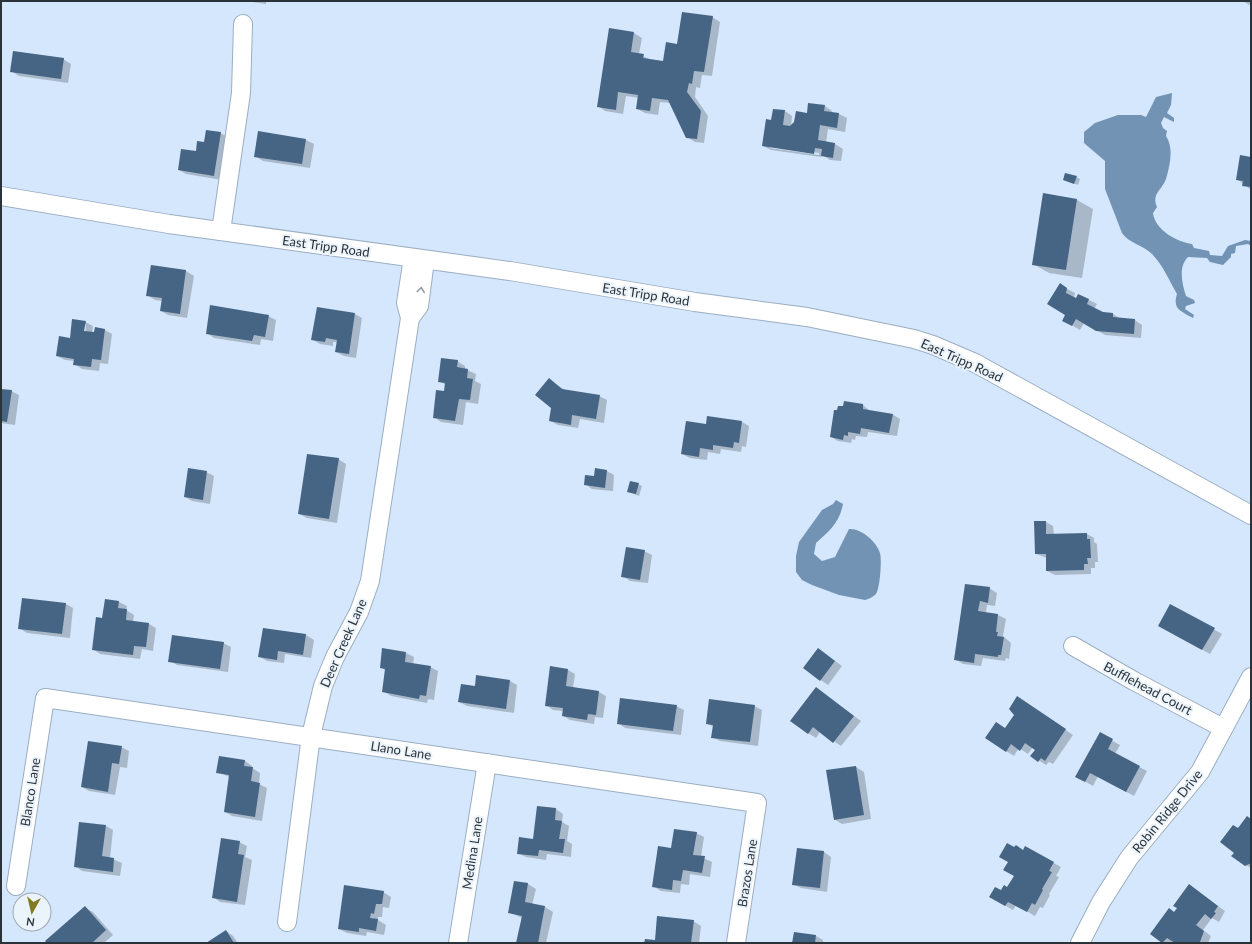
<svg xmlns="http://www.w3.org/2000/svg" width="1252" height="944" font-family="Lato,sans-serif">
<rect width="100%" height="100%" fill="#d4e7fc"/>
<g fill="#7393b4">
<path d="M1172 93 1171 105 1167 113 1174 118V122L1164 117 1161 123 1163 128 1167 131 1166 136C1174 148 1170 165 1166 179 1162 190 1151 194 1157 207L1153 213C1155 230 1177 242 1192 244L1194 248 1209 251 1210 255 1222 256 1228 246 1245 240 1251 241V246L1248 244 1236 246 1235 253 1231 254V257L1223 265 1210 262 1207 258 1188 257C1178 267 1182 283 1186 296L1194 300 1195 303 1186 306 1185 309 1194 315 1193 318C1182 311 1172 310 1177 294 1170 282 1163 265 1152 254 1143 245 1130 244 1122 233L1105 189V161L1084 143V132L1095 123 1118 115H1141L1146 117 1156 97Z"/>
<path d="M836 500 843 504C839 524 829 531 816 543L814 554 822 561 835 557 849 529C861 528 877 542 880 553 882 560 880 588 876 594 873 597 869 599 865 600L839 595 812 585 802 580 796 572V556L799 542 822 510 833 504Z"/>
</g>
<g fill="#0003" fill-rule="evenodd">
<polygon points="245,1 266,1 266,4"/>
<polygon points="1243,1 1251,1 1251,6"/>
<polygon points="712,17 720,22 712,76 702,75 700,88 696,87 695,97 708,116 704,143 695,142 687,137 670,103 660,102 658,115 645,113 637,109 639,98 626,96 623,114 605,111 598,106 610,29 634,33 642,38 639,54 651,60 664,62 678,45"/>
<polygon points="63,59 71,64 68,83 19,76 11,71"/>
<path d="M825 106 832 111V113L839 114 847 118 845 132 828 129 826 143 835 144 843 149 841 161 830 160 822 155 821 157 771 150 763 146 772 121 785 111 792 116 791 127 808 114ZM770 146 819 153V155L770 148Z"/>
<polygon points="220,133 228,137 222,180 186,174 179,170 205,143"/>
<polygon points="259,133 306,140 314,144 310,168 263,161 255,156"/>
<polygon points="1251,158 1251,190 1237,179"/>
<polygon points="1076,177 1080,179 1078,185 1064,180"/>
<polygon points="1044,195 1077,200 1093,209 1082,278 1049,273 1033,264"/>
<polygon points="151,266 186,271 194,276 187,318 168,315 161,311 162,301 155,300 147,295"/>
<polygon points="1060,285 1075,293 1074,298 1077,299 1079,295 1097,304 1094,309 1103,313 1113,314 1121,319 1135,320 1142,325 1141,338 1105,335 1084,323 1080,330 1063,320 1067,314"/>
<polygon points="355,314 362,318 356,358 344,356 336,352 338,342 333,342 333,346 320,344 313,340"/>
<polygon points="268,316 276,320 273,341 261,339 260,345 214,338 207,333"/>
<path d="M85 322 93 326 92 333 105 330 112 334 108 364 100 363 99 371 82 369 75 364V361L65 360 57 356ZM84 324H86L85 336H83Z"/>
<polygon points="457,361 465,366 465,369 476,374 475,381 481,384 478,404 466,402 463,425 441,422 434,417 445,392 446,385 439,381"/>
<polygon points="549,380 565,390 599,396 607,400 604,423 580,419 578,428 558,425 550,421 552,407"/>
<polygon points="1,390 11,391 19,395 15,425 1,423"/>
<polygon points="845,402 863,405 870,411 892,414 900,419 897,436 868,432 867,437 856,436 855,440 852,439 851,443 838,441 831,437"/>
<polygon points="742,422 749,426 746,447 742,446 741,452 721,449 720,454 708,452 707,460 690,458 682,454 707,425"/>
<polygon points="338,459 346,464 337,523 307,518 299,514"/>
<polygon points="607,471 614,475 613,491 592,489 585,484"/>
<polygon points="206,472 214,476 210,504 192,501 185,497"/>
<polygon points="638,484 642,486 639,496 628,492"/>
<polygon points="1046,522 1053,526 1054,535 1087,534 1094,538 1094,542 1097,544 1098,562 1095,562 1095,568 1091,568 1091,574 1055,575 1047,571 1047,558 1036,554"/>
<polygon points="644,551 652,555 648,583 630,581 623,576"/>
<polygon points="966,585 989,588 997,593 995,606 987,605 986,613 998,615 1006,619 1003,636 1011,643 1009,659 1006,658 1005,661 983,658 981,666 963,664 955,659"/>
<polygon points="106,600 119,602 127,606 126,610 134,615 133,622 149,624 156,628 153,651 142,649 140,659 100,654 93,649 103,619"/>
<polygon points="66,604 73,608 70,638 27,633 19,628"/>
<polygon points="1170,605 1222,634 1210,654 1159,626"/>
<polygon points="263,629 306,635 314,640 311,658 285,654 284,663 267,661 260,657"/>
<polygon points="223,643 231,647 228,672 177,665 170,661"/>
<polygon points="819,649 842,666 828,685 804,668"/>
<polygon points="406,653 414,657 413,665 430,667 438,671 434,700 428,699 427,703 391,696 383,691 386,671 381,667"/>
<polygon points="568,670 575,674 573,688 599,692 606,696 603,718 595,717 594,724 570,720 563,716 563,711 553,710 546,705"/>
<polygon points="510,681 517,685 514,713 467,706 459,702 476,687"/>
<polygon points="816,688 861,721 841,746 820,732 816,738 808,733"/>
<polygon points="1025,702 1073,735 1053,764 1049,762 1046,765 1032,756 1036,749 1033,747 1028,754 1019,748 1014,756 1006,751 1006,729"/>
<polygon points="676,706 684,710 681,735 625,728 618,723"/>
<polygon points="754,706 762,710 758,746 720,741 712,737 714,727 708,724"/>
<polygon points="1100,734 1120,745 1115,754 1147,771 1134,796 1098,776 1093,786 1077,777"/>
<polygon points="121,747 129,751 127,768 120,767 115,795 89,791 82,787"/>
<polygon points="245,761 252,766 252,768 260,773 259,784 267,788 262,821 232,816 225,812 230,777 217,772"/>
<polygon points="856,767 864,772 871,819 842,824 834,819 827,771"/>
<polygon points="556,809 563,814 562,822 569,826 567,841 572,844 571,857 547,854 546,860 526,857 518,853 534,840"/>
<polygon points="1251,820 1251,868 1246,865 1235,852"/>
<polygon points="106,826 113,830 110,858 122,863 120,876 82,871 75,866"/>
<polygon points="696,833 704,837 701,857 712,862 710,877 690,874 689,885 681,884 680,893 661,891 653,886 672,849"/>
<polygon points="239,842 247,846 245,857 252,860 245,905 220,902 213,897"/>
<polygon points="1025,847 1061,867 1056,876 1059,877 1049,894 1050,895 1043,908 1040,907 1035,916 1016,905 1013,910 990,897 1008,888 1015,876"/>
<polygon points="824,852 831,857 827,892 801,888 793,884"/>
<polygon points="515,882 528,884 536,889 532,905 545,907 553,912 546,943 519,943 522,918 509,912"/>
<polygon points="1190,886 1225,911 1219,922 1212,918 1203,930 1211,936 1208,943 1164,943 1151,934 1175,913"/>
<polygon points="383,892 391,897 389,908 383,907 382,917 378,917 378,920 386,925 384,935 367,932 366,936 347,933 339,929"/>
<polygon points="85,908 93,912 113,935 104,943 48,943"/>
<polygon points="693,921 701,926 699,943 645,943 656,942"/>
<polygon points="226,931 233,936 238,943 207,943"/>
<polygon points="816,936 823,940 823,943 793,943"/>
</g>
<g fill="#466584">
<polygon points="682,12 713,16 704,72 694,71 692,84 689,83 687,92 701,111 697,139 686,138 668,100 652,98 650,111 636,109 638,95 618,92 616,110 597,107 609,28 634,32 631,52 644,54 643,58 663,61 666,42 677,44"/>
<polygon points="13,51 64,58 61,79 10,72"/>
<polygon points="808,103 825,105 824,111 839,113 837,128 820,125 818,140 835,143 833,158 821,156 822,149 815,148 814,154 762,146 766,119 771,120 773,109 785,110 783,125 790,126 794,122 796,111 807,113"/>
<polygon points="206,130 221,132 214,176 178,170 181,149 196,151 197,141 204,142"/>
<polygon points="258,131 306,139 302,164 254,157"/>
<polygon points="1240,155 1251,157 1251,187 1242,186 1243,181 1236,180"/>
<polygon points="1065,173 1077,176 1074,184 1063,180"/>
<polygon points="1043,193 1077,199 1066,270 1032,265"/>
<polygon points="151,265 186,270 180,314 160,311 162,298 146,296"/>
<polygon points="1060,283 1067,288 1066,293 1076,298 1078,294 1089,299 1087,304 1103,312 1113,313 1113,317 1135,319 1134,334 1096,331 1076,319 1072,326 1062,321 1065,315 1047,304"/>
<polygon points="210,305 269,315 265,337 254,335 252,341 206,334"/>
<polygon points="317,307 355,313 349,354 335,352 337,340 326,338 325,342 311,340"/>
<polygon points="72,319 86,321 84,331 94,332 95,327 105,329 101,360 92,359 91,367 73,365 74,359 56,356 59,336 70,338"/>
<polygon points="441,358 458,360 457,367 468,369 467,378 473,379 470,400 459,399 455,421 433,418 436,390 444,391 445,383 438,382"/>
<polygon points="549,378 562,389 600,395 596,419 572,415 571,425 549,421 551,408 535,395"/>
<polygon points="1,389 12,390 7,422 1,421"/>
<polygon points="844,401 863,404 863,409 893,414 889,433 861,428 860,434 848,432 848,436 844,435 843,440 830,437 834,410 837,410 838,406 843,406"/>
<polygon points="707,416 742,421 739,443 734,442 733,448 713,445 713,450 700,448 699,457 681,454 686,421 706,424"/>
<polygon points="307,454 339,458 329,519 298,514"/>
<polygon points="188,468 207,471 203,500 184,497"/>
<polygon points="595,468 607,470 605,488 584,485 585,475 594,476"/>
<polygon points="630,481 639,483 636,494 627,492"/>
<polygon points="1034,521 1046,521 1046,534 1087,533 1087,539 1090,539 1091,558 1087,558 1088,564 1084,564 1084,570 1046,571 1046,554 1035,554"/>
<polygon points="626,547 645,550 640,580 621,577"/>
<polygon points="965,584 990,587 988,603 980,601 978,611 998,614 996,632 998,632 997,636 1004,637 1001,655 998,655 998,657 975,654 974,663 954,660"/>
<polygon points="22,598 66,603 62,634 18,629"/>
<polygon points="105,599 119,601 118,608 127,609 126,620 149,623 146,647 134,646 133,655 92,650 96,617 102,618"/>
<polygon points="1170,604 1215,628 1202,650 1158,626"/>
<polygon points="263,628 306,634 303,655 278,651 277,660 258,657"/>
<polygon points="172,635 224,642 220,669 168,662"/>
<polygon points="382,648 406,652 405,662 431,666 426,696 420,695 419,699 382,692 385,669 380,668"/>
<polygon points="818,648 835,661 820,681 803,668"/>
<polygon points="550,666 568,669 566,686 599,691 596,715 588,714 587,720 562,716 563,708 545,706"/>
<polygon points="476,675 510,680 506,709 458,702 461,684 475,686"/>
<polygon points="816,687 854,716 833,743 813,727 808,734 790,721"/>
<polygon points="1017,696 1066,729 1045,761 1041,758 1038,762 1030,756 1035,750 1025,743 1020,751 1011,744 1006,752 985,738 996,722 1005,728 1014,715 1009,709"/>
<polygon points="620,698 677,705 673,731 617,724"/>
<polygon points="709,699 755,705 750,742 711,738 713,725 706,724"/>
<polygon points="1100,732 1113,739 1108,749 1140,766 1126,792 1090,773 1085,782 1075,777"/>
<polygon points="88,741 122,746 119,764 112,763 108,792 81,787"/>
<polygon points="219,756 245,760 244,766 253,767 251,781 260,783 255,817 224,812 229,775 216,773"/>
<polygon points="856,766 864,815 834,820 826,770"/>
<polygon points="537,806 556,808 555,820 562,821 559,839 565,839 563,853 539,850 538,856 517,854 519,837 533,839"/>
<polygon points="1247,816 1251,819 1251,863 1245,866 1231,856 1234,853 1220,842 1233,825 1238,828"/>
<polygon points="79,822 106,825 102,856 114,858 113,872 74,867"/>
<polygon points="674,829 697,832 693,855 705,856 702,873 683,870 681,881 673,880 672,890 652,887 658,846 671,848"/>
<polygon points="221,838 240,841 238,854 244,855 237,902 212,898"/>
<polygon points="1007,843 1014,847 1016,845 1023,850 1025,846 1054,862 1049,871 1052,872 1042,889 1043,890 1035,905 1032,903 1027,912 1008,902 1005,906 989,897 995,887 1001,890 1004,885 1007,887 1014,876 1003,870 1008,862 999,857"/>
<polygon points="797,848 824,851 820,888 792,885"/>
<polygon points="514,881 528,883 525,902 545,906 538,943 516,943 522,916 508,913"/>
<polygon points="1189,884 1218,906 1214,912 1216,913 1211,919 1205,914 1196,925 1204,931 1200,942 1201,943 1175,943 1167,938 1162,943 1150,934 1169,908 1174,912 1177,908 1173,906"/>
<polygon points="344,885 384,891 382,904 376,904 374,914 371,913 370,918 378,919 376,931 359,928 359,932 338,929"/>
<polygon points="85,906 106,930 92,943 47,943 45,941"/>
<polygon points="657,916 694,920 691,943 644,943 645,939 655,940"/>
<polygon points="226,930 234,943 206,943"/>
<polygon points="794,932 816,935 815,943 792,943"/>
</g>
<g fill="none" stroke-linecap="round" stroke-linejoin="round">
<g stroke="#9baec1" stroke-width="20">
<g id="minor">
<polyline points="1,196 169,224 510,271 695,302 807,317 914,339 933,345 975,363 1251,515"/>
<polyline points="221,231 241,93 243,24"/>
<polyline points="410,318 419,306 425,260"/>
<polyline points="1073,646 1134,681 1223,728"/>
<polyline points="16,886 45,698 757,803 736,943"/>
<polyline points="287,922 311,736 323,686 335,657 359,612 370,581 410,318 406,303 413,258"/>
<polyline points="458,943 487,763"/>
<polyline points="1080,943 1101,902 1129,858 1200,772 1251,677"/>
</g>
</g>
<use href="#minor" stroke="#fff" stroke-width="18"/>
</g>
<defs><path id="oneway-chevron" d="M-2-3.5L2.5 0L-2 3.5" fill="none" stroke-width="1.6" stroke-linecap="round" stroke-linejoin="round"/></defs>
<use stroke="#95999c" href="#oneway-chevron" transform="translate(421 290) rotate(-82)"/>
<g text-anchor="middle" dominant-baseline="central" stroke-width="4" stroke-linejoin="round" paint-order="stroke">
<g font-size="13" fill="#2b333a" stroke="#ebf3fb">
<text transform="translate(326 246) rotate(8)">East Tripp Road</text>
<text transform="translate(646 294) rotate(9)">East Tripp Road</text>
<text transform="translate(962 360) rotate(24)">East Tripp Road</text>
<text transform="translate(343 643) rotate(-66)">Deer Creek Lane</text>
<text transform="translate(1148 688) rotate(28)">Bufflehead Court</text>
<text transform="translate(401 750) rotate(9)">Llano Lane</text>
<text transform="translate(30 792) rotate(-81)">Blanco Lane</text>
<text transform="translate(1167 811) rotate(-51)">Robin Ridge Drive</text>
<text transform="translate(472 853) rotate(-81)">Medina Lane</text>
<text transform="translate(747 873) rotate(-81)">Brazos Lane</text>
</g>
</g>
<rect width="1252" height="944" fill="none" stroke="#2b333a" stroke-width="4"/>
<g transform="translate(32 912) rotate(188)"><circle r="19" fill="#ebf3fb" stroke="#9ea6ae"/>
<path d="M0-3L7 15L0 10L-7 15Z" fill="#817a20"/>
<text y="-6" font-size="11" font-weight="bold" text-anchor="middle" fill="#2b333a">N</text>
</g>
</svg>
